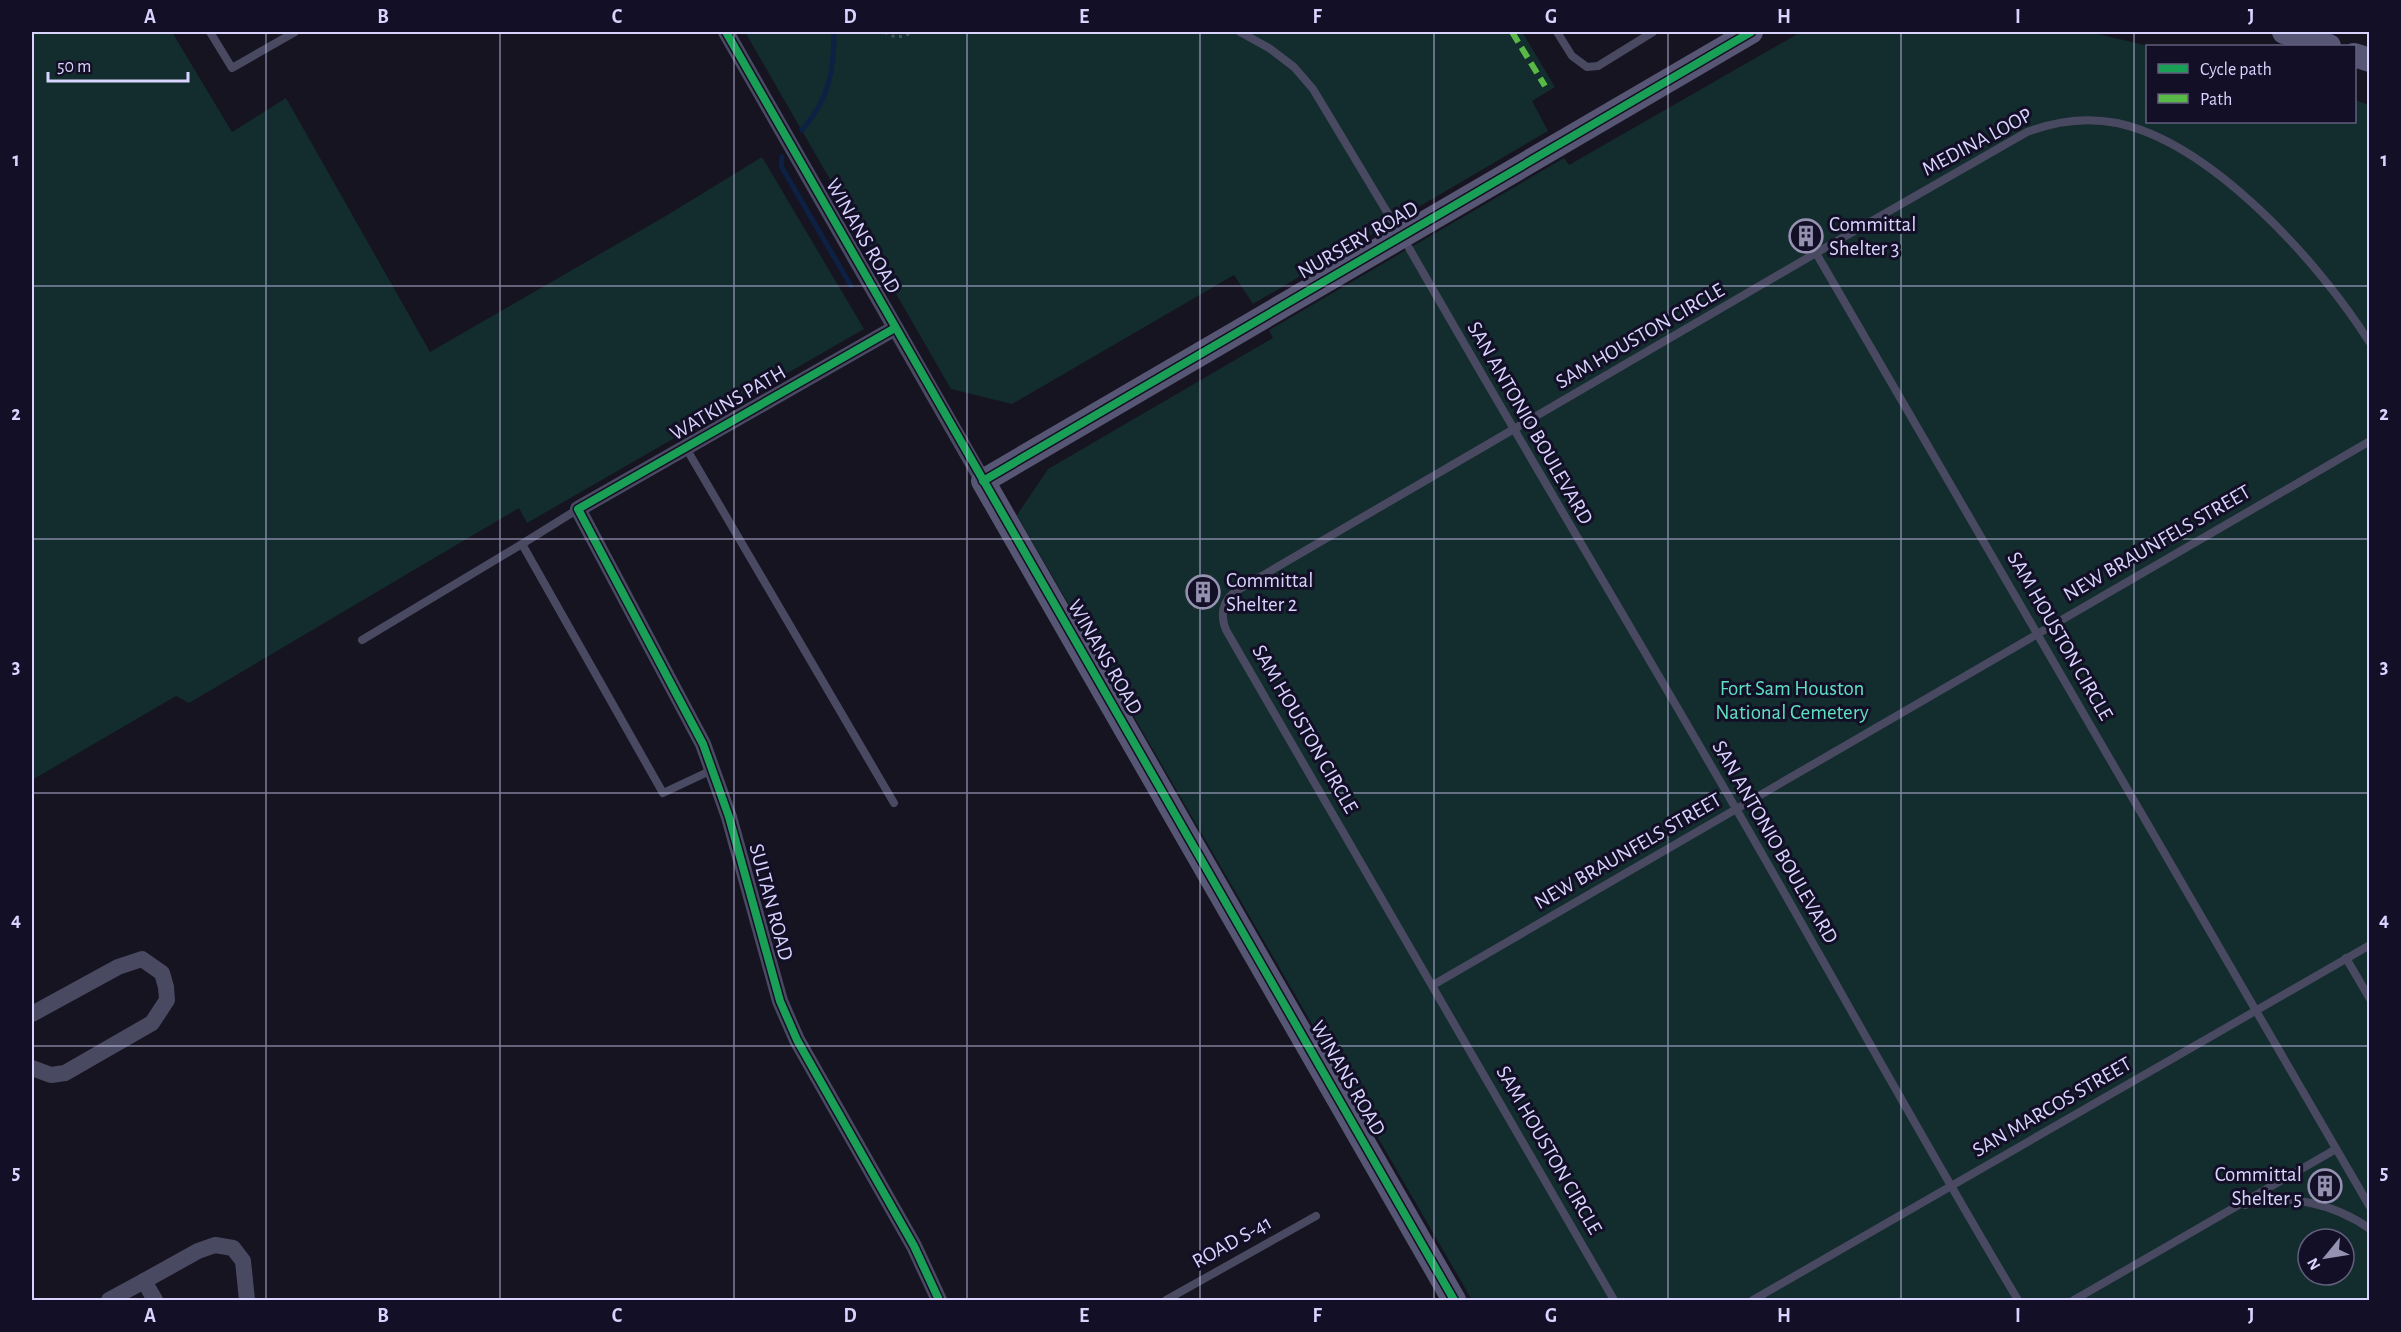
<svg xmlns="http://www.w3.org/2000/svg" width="2401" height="1332" font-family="'Alegreya Sans',sans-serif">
<rect width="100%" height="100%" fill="#161421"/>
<g fill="#132c2d" fill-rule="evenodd">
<polygon points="32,32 172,32 232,132 286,98 430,352 664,217 762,157 864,329 527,523 519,508 189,703 176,696 32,780"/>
<polygon points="745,32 1522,32 1555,87 1532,101 1548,131 1253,304 1234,275 1012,404 951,389"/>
<path d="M1801 32H2089L2149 46 2148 122H2354L2355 100 2369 105V1300H1472L1017 515 1048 469 1273 338 1269 330 1564 158 1569 165ZM2308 1239H2344V1275H2308Z"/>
</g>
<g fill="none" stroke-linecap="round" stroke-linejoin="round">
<g stroke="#0d2144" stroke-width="5">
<path d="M802 130C829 99 834 72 834 32"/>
<polyline points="782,157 781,166 851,286"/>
</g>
</g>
<g fill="#343243">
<polygon points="1814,220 1824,238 1798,253 1787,235"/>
<polygon points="1211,574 1221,593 1194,609 1184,590"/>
<polygon points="2313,1172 2343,1180 2338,1200 2308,1192"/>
</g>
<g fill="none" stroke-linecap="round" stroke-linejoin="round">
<path stroke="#44505f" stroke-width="3" stroke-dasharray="3 4.5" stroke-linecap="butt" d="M885 32C894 39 904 37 913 32"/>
<g stroke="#4a4962" stroke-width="8">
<polyline points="210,32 232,68 295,32"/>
<polyline points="1240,32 1269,48 1294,67 1313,89 1393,222"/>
<polyline points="1557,32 1572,56 1587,67 1598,66 1653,32"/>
<path d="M1409 248C1516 435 1627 620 1735 807 1830 971 1921 1138 2018 1300"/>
<path d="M1816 253 2027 132C2056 121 2087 117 2117 123 2212 143 2320 263 2370 343"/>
<polyline points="686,448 894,803"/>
<polyline points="578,509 522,544 663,793 712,770"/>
<polyline points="362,640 522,544"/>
<polyline points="2346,958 2370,999"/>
<polyline points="1433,985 2370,441"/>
<path d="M2245 1205C2286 1192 2335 1204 2370 1229"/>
<polyline points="1166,1300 1316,1216"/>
<path d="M1614 1300 1226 630C1220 615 1222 601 1236 591L1816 253 2370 1207"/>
<polyline points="1753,1300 2370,945"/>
<polyline points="2074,1300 2336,1149"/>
</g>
<g stroke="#4a4962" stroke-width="16">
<polyline points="726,32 983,481"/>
<polyline points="895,328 578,509 703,744 729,817 780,1001 797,1040 914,1246 939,1300"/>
<polyline points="32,1014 118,967 142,959 162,973 166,987 167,1000 152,1023 65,1073 51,1075 32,1068"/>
<polyline points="109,1300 144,1281"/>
<polyline points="155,1300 144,1281 198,1251 215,1245 233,1248 243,1261 247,1300"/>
</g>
<g stroke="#575674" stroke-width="24">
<polyline points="2284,32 2329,46"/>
<polyline points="2354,55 2370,60"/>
<polyline points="1454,1300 983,481 1751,32"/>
</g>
<polyline stroke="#58b947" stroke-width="6" stroke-dasharray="12 6" stroke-linecap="butt" points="1512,32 1545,86"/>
<g stroke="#130f26" stroke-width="11">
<g id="cycleway">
<polyline points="726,32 1454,1300"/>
<polyline points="895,328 578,509 703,744 729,817 780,1001 797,1040 914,1246 939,1300"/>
<polyline points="983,481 1751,32"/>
</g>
</g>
<use href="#cycleway" stroke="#1a9f57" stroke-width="8"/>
</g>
<path fill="none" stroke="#d9d4ff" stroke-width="1.5" stroke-opacity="0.55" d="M266 32V1300M500 32V1300M734 32V1300M967 32V1300M1200 32V1300M1434 32V1300M1668 32V1300M1901 32V1300M2134 32V1300M32 286H2370M32 539H2370M32 793H2370M32 1046H2370"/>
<defs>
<g id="building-ring" transform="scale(1.725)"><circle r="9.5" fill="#130f26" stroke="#9591b1" stroke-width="1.5"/><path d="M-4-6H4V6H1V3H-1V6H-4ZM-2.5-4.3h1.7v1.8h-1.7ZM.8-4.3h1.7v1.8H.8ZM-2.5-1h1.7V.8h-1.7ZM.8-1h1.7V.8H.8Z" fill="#9591b1"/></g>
</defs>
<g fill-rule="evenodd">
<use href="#building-ring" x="1806" y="236"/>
<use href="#building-ring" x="1203" y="592"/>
<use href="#building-ring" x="2325" y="1186"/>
</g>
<g text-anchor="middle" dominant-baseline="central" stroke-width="6" stroke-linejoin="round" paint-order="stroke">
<g font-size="21" fill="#d9d4ff" stroke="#130f26">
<text transform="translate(1977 142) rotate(-28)">MEDINA LOOP</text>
<text transform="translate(863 236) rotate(60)">WINANS ROAD</text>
<text transform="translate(1358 240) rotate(-30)">NURSERY ROAD</text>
<text transform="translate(1640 336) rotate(-30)">SAM HOUSTON CIRCLE</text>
<text transform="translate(728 403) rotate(-30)">WATKINS PATH</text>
<text transform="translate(1530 423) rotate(60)">SAN ANTONIO BOULEVARD</text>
<text transform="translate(2157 543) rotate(-30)">NEW BRAUNFELS STREET</text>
<text transform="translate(2060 636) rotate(60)">SAM HOUSTON CIRCLE</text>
<text transform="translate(1105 657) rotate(60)">WINANS ROAD</text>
<text transform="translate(1305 729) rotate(60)">SAM HOUSTON CIRCLE</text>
<text transform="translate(1775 842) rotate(60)">SAN ANTONIO BOULEVARD</text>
<text transform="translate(1628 851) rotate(-30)">NEW BRAUNFELS STREET</text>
<text transform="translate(771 902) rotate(75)">SULTAN ROAD</text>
<text transform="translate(1348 1078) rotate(60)">WINANS ROAD</text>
<text transform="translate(2052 1107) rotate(-30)">SAN MARCOS STREET</text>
<text transform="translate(1549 1150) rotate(60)">SAM HOUSTON CIRCLE</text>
<text transform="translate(1232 1242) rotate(-29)">ROAD S-41</text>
</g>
<g font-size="21" fill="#d9d4ff" stroke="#130f26" text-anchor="start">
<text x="1829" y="224">Committal<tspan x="1829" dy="24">Shelter 3</tspan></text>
<text x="1226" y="580">Committal<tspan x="1226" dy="24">Shelter 2</tspan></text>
<text x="2302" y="1174" text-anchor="end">Committal<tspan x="2302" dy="24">Shelter 5</tspan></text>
</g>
<g font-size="21" fill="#5fe0c0" stroke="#130f26">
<text x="1792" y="688">Fort Sam Houston<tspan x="1792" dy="24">National Cemetery</tspan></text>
</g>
</g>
<rect width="2401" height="1332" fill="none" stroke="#130f26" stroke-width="66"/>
<rect x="2146" y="45" width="210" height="78" fill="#130f26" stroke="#625e7d" stroke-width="1.5"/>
<rect x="2158" y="64" width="30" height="9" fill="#1a9f57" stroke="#625e7d" stroke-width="1.5"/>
<text x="2200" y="75" font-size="18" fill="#d9d4ff">Cycle path</text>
<rect x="2158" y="94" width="30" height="9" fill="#58b947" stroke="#625e7d" stroke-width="1.5"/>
<text x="2200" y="105" font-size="18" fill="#d9d4ff">Path</text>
<g transform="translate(2326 1257) rotate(240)"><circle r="28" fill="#130f26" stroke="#625e7d" stroke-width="1.5"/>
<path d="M0-4.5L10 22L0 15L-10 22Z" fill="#9591b1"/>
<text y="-9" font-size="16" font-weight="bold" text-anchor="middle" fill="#d9d4ff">N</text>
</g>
<path d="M48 72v9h140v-9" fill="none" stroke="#d9d4ff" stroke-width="3"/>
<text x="57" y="72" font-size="18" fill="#d9d4ff" stroke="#130f26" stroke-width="4.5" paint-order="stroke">50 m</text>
<rect x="33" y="33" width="2335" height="1266" fill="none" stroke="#d9d4ff" stroke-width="2"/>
<g font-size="20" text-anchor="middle" font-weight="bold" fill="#d9d4ff">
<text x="150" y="23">A</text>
<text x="383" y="23">B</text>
<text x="617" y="23">C</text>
<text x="850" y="23">D</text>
<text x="1084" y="23">E</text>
<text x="1317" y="23">F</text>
<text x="1551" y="23">G</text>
<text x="1784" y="23">H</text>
<text x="2018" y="23">I</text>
<text x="2251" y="23">J</text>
<text x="16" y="166">1</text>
<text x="2384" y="166">1</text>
<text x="16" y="420">2</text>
<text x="2384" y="420">2</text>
<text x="16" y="673">3</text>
<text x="2384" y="673">3</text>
<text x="16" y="926">4</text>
<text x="2384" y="926">4</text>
<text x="16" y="1179">5</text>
<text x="2384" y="1179">5</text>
<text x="150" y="1322">A</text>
<text x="383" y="1322">B</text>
<text x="617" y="1322">C</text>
<text x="850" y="1322">D</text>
<text x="1084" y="1322">E</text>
<text x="1317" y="1322">F</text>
<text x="1551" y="1322">G</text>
<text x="1784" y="1322">H</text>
<text x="2018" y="1322">I</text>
<text x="2251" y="1322">J</text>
</g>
</svg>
